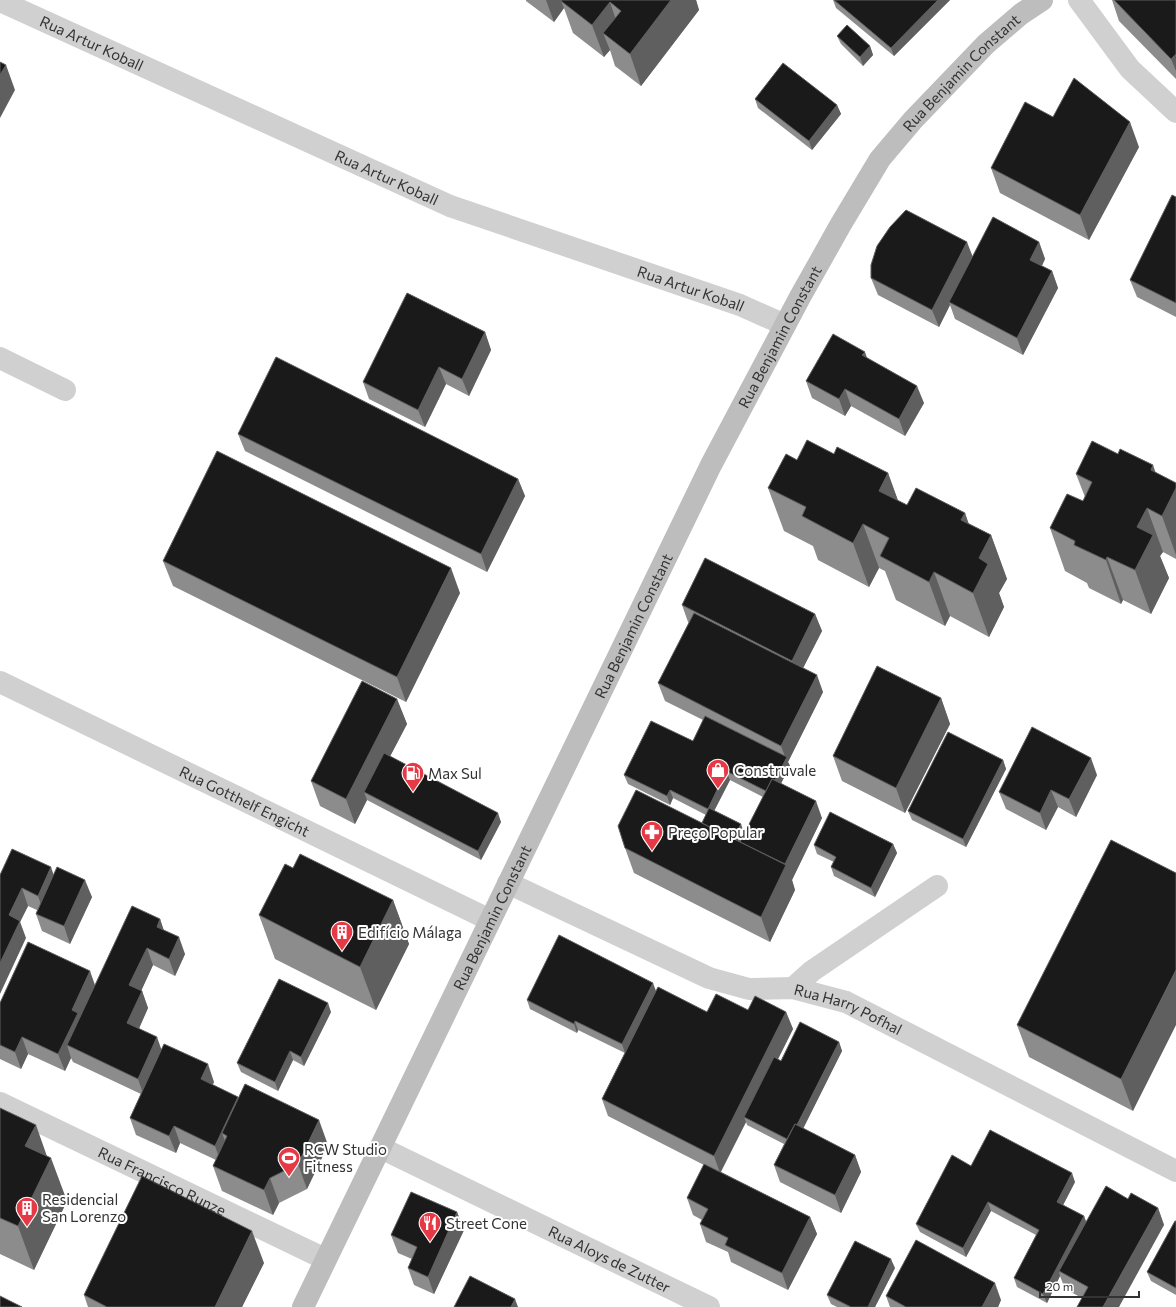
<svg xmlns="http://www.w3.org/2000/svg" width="1176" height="1307" font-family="Commissioner,sans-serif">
<rect width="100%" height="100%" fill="#fff"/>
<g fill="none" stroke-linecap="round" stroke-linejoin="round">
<g stroke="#d0d0d0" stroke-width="22">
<polyline points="1079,0 1130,69 1176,112"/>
<path id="s1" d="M0 1 450 206 740 305 785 325"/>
<polyline points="0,358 65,390"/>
<path id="s2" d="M0 682 490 920"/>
<path id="s3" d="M508 883 709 978 749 989 793 988 846 1002 1176 1171"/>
<polyline points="793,988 812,971 937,886"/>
<path id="s4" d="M0 1103 325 1259"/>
<path id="s5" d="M381 1148 709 1307"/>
</g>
<path stroke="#bdbdbd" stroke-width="22" id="s6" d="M303 1307 711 465 800 297 841 224 880 159 913 120 986 44 1021 14 1042 0"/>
</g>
<g fill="#8c8c8c" fill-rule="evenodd">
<polygon points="526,0 696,0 699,10 641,86 615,66 610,50 604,57 573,33 564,8 554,22 526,1"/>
<polygon points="833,0 950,0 894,56 836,8"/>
<polygon points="1112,0 1176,0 1176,79 1119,21"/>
<polygon points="837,36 870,46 873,55 863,66 841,44"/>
<polygon points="755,99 837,105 841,114 812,150 758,108"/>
<polygon points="1053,117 1139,147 1089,240 1000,193 991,168"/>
<polygon points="1176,197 1176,317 1137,297 1130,280"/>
<polygon points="1039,242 1045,259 1042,266 1052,271 1058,288 1023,355 955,319 950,305 939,327 878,295 871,278 972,257"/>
<polygon points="485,332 491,350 469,396 446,384 425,427 369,399 363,382"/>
<polygon points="867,358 924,403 905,436 851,406 845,416 812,398 806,381"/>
<polygon points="238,434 518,479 525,496 487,572 245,451"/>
<polygon points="834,454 888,473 898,501 907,505 965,513 968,523 991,535 1007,579 999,593 1004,607 989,637 950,616 945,626 896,600 885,571 879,568 869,587 818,560 813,546 784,531 768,488 797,460"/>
<polygon points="1155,472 1176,483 1176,559 1163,552 1160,556 1169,578 1151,614 1123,600 1121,604 1089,588 1087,583 1065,571 1050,528 1083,501 1085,497 1076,474"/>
<polygon points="163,561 460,593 406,702 173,586"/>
<path d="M682 605 815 614 822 631 803 668 823 692 788 762 790 766 781 783 822 818 792 880 795 890 770 942 634 873 625 848 702 823 706 815 673 798 670 805 628 784 624 775 693 741 703 720 665 701 658 683 689 623 688 622ZM730 780 763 797 740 842H739L744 833 714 811Z"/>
<polygon points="941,698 950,724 905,813 842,781 833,756"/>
<polygon points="397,699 407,724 390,756 501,822 481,860 367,800 355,824 320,806 311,781"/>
<polygon points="1003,760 1006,769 966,847 912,820 908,811"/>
<polygon points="1097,775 1076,817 1058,807 1046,830 1006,809 999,792"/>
<polygon points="893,844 897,853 875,897 834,876 831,867 834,862 817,854 814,845"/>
<polygon points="293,868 393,900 409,944 376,1010 275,959 259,915"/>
<polygon points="1176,873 1133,1111 1029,1057 1017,1025"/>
<polygon points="0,875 54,875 92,897 70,944 42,931 36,914 37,910 28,906 20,922 26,938"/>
<polygon points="160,919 164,931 185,954 175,976 153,965 141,991 142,991 148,1008 139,1028 162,1050 214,1082 212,1085 238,1097 238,1098 328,1145 307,1189 279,1203 273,1215 222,1191 213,1166 216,1160 180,1143 176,1153 136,1135 130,1118 141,1094 73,1062 71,1058 65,1071 28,1054 21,1069 0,1059 0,1003 95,985"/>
<polygon points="656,991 707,1012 748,1010 786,1012 793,1029 778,1059 781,1061 839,1042 842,1051 803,1128 855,1155 861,1172 841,1213 780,1182 774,1165 784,1144 747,1125 746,1122 721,1172 810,1217 817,1234 788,1290 731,1262 728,1252 706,1242 700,1224 702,1220 693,1215 687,1198 704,1165 608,1116 602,1099 625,1053 578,1030 577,1033 530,1009 527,1000"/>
<polygon points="331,1012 304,1066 293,1060 278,1091 241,1072 237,1063"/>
<polygon points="0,1108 47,1156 67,1201 34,1270 0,1254"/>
<polygon points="971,1166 1075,1182 1063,1205 1084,1216 1086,1221 1128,1199 1158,1208 1164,1225 1082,1298 1065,1289 1060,1276 1047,1303 1017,1287 1014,1278 1036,1235 991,1211 966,1257 920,1232 916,1224"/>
<polygon points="457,1212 464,1230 434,1294 414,1285 408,1268 412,1259 398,1253 391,1235"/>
<polygon points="1176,1221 1176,1295 1151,1281 1147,1272"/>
<polygon points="264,1263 242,1307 88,1307 84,1295"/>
<polygon points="895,1268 875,1307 837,1307 831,1304 827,1295"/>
<polygon points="886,1296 1001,1300 998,1307 890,1307"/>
</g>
<g fill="#5f5f5f">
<polygon points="546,0 570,0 561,1 564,8 554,22"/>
<polygon points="671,0 696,0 699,10 641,86 630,54"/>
<polygon points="938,0 950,0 894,56 891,48"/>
<polygon points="610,2 621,35 603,33 610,50 604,57 592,25"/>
<polygon points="870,46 873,55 863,66 860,57"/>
<polygon points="1176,54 1176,71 1171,59"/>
<polygon points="6,65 15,90 0,118 0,75"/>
<polygon points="837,105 841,114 812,150 809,141"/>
<polygon points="1130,122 1139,147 1089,240 1080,215"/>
<polygon points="967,242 974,260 949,302 950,305 939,327 932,310"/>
<polygon points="1039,242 1045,259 1036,277 1030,260"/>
<polygon points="1052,271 1058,288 1023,355 1017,338"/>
<polygon points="485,332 491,350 469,396 462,379"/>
<polygon points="865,352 871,369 862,355"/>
<polygon points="439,367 446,384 425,427 418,410"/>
<polygon points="917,386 924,403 905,436 899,419"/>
<polygon points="845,389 851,406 845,416 839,399"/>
<polygon points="1153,465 1167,506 1176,488 1176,555 1162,516 1151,470"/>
<polygon points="888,473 904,517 879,491"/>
<polygon points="518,479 525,496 487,572 481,554"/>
<polygon points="1147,508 1163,552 1160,556 1169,578 1151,614 1135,570 1137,527"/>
<polygon points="965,513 980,556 991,535 1007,579 999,593 1004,607 989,637 973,593 961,520"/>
<polygon points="863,524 879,568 869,587 853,543"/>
<polygon points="1107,557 1123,600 1121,604 1106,560"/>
<polygon points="451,568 460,593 406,702 397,677"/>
<polygon points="934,572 950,616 945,626 929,582"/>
<polygon points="815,614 822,631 798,678 792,661"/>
<polygon points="817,675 823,692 788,762 790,766 772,801 768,793 786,759 781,746"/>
<polygon points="941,698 950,724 905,813 896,788"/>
<polygon points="397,699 407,724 370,795 364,792 367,800 355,824 346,799"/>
<polygon points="1091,758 1097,775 1076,817 1069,799"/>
<polygon points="1003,760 1006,769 966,847 963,839"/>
<polygon points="726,771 730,780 711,817 708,809"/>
<polygon points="670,790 673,798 670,805 667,796"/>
<polygon points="1051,790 1058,807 1046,830 1040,813"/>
<polygon points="816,801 822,818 792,880 795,890 770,942 761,917 783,868"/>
<polygon points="498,813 501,822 481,860 478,851"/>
<polygon points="741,824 744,833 732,856 729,848"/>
<polygon points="893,844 897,853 875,897 871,888"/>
<polygon points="51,867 57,885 44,913 38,896"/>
<polygon points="85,880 92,897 70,944 64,926"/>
<polygon points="22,888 28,906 20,922 26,938 0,994 0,963 9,915"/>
<polygon points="393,900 409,944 376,1010 360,967"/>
<polygon points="160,919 166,937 157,927"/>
<polygon points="179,937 185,954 175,976 169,959"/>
<polygon points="147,948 153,965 136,1002 129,985"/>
<polygon points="1176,970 1176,1025 1133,1111 1121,1079"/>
<polygon points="90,971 96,988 67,1045 71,1058 65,1071 58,1054 72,1010"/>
<polygon points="653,983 656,991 625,1053 622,1044"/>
<polygon points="142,991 148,1008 134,1040 127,1023"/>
<polygon points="328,1003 331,1012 304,1066 301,1057"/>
<polygon points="786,1012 793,1029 748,1119 744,1117 746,1122 720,1173 714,1156"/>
<polygon points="575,1021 578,1030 577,1033 574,1024"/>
<polygon points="22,1037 28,1054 21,1069 15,1052"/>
<polygon points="157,1037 163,1054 144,1096 138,1079"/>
<polygon points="839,1042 842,1051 793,1149 790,1140"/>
<polygon points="290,1051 293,1060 278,1091 275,1082"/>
<polygon points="208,1064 214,1082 207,1097 201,1079"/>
<polygon points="238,1097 244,1114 227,1136 222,1133 228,1149 221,1163 215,1146"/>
<polygon points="319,1120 328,1145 307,1189 298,1164"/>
<polygon points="36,1125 49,1162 51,1158 67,1201 34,1270 18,1226 25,1146"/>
<polygon points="174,1126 180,1143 176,1153 169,1136"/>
<polygon points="855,1155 861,1172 841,1213 835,1195"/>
<polygon points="1072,1173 1075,1182 1060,1211 1057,1202"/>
<polygon points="270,1178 279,1203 273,1215 264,1190"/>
<polygon points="988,1202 991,1211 966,1257 963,1248"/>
<polygon points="1158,1208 1164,1225 1119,1307 1103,1307"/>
<polygon points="457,1212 464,1230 434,1294 428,1277"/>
<polygon points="1084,1216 1087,1225 1059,1271 1060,1276 1047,1303 1043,1294"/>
<polygon points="810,1217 817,1234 788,1290 782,1273"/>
<polygon points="252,1231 264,1263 242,1307 215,1307"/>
<polygon points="891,1259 895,1268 875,1307 868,1307"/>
<polygon points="995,1283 1001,1300 998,1307 982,1307"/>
<polygon points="515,1299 518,1307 511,1307"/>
</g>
<g fill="#1a1a1a" stroke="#5f5f5f">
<polygon points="562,0 671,0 630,54 603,33 621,11 610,2 592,25 561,1"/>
<polygon points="834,0 938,0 891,48"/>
<polygon points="1114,0 1176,0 1176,54 1171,59"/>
<polygon points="847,25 870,46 860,57 837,36"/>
<polygon points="0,62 6,65 0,75"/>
<polygon points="783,63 837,105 809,141 755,99"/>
<polygon points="1074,78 1130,122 1080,215 991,168 1025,102 1053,117"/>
<polygon points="1172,195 1176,197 1176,303 1130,280"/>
<polygon points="906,210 967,242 932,310 871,278 871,265 877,246 890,227"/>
<polygon points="993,217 1039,242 1030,260 1052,271 1017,338 949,302"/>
<polygon points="407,293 485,332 462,379 439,367 418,410 363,382"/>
<polygon points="833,334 865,352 862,355 917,386 899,419 845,389 839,399 806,381"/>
<polygon points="276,357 518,479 481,554 238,434"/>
<polygon points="807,440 834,454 837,447 888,473 879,491 907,505 916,488 965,513 961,520 991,535 979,558 988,564 973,593 934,572 929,582 880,556 889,538 863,524 853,543 802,516 806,507 768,488 786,454 797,460"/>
<polygon points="1092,441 1118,454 1120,449 1153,465 1151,470 1176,483 1176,488 1162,516 1147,508 1137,527 1153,535 1135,570 1107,557 1106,560 1074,545 1075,541 1050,528 1067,494 1083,501 1092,482 1076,474"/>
<polygon points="217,451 451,568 397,677 163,561"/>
<polygon points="705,558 815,614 792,661 682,605"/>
<polygon points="694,613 817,675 781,746 658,683"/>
<polygon points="877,666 941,698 896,788 833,756"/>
<polygon points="362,681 397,699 346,799 311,781"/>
<polygon points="705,716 787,757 775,780 772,779 766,791 726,771 708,809 670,790 667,796 624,775 651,721 693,741"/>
<polygon points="1032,727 1091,758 1069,799 1051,790 1040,813 999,792"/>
<polygon points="948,732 1003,760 963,839 908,811"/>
<polygon points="384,753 498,813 478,851 364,792"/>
<polygon points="772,779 816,801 785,864 740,842"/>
<polygon points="636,790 786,865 761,917 625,848 618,826"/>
<polygon points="709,808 741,824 733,839 702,823"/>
<polygon points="830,812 893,844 871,888 831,867 836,857 814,845"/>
<polygon points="1111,840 1176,873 1176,970 1121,1079 1017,1025"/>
<polygon points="12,849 51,867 38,896 22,888 9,915 20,921 0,963 0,875"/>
<polygon points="300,854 393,900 360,967 259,915 285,864 293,868"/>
<polygon points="57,867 85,880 64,926 36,914"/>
<polygon points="132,906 160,919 157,927 179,937 169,959 147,948 129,985 142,991 127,1023 157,1037 138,1079 67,1045"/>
<polygon points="559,935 653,983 622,1044 575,1021 574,1024 527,1000"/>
<polygon points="28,942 90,971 72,1010 78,1013 58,1054 22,1037 15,1052 0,1045 0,1003"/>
<polygon points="279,979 328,1003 301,1057 290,1051 275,1082 237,1063"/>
<polygon points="658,987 707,1012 716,994 748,1010 755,996 786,1012 714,1156 602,1099"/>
<polygon points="800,1022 839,1042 797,1125 795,1124 787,1139 744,1117 774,1057 781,1061"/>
<polygon points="164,1044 208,1064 201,1079 238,1097 215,1146 174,1126 169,1136 130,1118"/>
<polygon points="245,1084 319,1120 298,1164 270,1178 264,1190 213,1166 227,1136 222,1133"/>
<polygon points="0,1108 36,1125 25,1146 51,1158 18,1226 0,1218"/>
<polygon points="795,1124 855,1155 835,1195 774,1165"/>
<polygon points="990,1130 1072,1173 1057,1202 1084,1216 1043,1294 1014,1278 1039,1230 988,1202 963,1248 916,1224 952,1155 971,1166"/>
<polygon points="704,1164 810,1217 782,1273 725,1245 728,1238 700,1224 708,1209 687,1198"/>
<polygon points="142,1176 252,1231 215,1307 107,1307 84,1295"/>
<polygon points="1106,1186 1128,1199 1131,1193 1158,1208 1103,1307 1077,1307 1088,1287 1059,1271"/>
<polygon points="411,1192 457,1212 428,1277 408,1268 417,1247 391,1235"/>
<polygon points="1175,1221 1176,1221 1176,1288 1147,1272"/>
<polygon points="916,1240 995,1283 982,1307 906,1307 886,1296"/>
<polygon points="855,1241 891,1259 868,1307 851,1307 827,1295"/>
<polygon points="470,1276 515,1299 511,1307 454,1307"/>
<polygon points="0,1296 22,1307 0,1307"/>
</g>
<defs>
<g id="shop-pin" transform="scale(1.15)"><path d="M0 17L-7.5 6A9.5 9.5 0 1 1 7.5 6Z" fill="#e63946" stroke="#fff"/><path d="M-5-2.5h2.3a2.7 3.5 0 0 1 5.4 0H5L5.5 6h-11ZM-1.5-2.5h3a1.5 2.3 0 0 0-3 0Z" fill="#fff"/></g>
<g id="fuel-pin" transform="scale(1.15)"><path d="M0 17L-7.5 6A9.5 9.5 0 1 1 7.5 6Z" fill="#e63946" stroke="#fff"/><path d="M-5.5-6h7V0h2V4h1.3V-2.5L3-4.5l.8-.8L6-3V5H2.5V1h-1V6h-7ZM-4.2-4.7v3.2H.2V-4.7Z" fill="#fff"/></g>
<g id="pharmacy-pin" transform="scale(1.15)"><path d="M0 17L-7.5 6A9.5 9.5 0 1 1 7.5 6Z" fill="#e63946" stroke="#fff"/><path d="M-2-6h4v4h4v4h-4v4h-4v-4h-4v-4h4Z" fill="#fff"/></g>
<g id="building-pin" transform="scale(1.15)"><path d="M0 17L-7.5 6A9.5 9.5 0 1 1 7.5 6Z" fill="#e63946" stroke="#fff"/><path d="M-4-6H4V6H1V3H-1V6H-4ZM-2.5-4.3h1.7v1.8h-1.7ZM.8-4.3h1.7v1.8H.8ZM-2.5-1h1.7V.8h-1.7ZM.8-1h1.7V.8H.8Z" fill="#fff"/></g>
<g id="stadium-pin" transform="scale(1.15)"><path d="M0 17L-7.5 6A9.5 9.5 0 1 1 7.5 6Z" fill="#e63946" stroke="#fff"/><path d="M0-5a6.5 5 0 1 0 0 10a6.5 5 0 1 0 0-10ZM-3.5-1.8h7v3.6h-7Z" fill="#fff"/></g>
<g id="restaurant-pin" transform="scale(1.15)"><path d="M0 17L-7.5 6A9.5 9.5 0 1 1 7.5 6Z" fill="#e63946" stroke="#fff"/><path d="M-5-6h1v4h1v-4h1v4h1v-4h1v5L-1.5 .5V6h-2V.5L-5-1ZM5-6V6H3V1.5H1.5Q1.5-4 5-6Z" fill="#fff"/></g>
</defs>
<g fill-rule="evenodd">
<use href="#shop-pin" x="718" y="770"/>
<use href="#fuel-pin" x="413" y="773"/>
<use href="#pharmacy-pin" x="652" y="832"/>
<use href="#building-pin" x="342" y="932"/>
<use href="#stadium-pin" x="289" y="1158"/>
<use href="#building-pin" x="27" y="1208"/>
<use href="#restaurant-pin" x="430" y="1223"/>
</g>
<g text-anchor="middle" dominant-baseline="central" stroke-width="4" stroke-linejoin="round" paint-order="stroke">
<g font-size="15" fill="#333" stroke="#fff">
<text stroke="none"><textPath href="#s1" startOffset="101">Rua Artur Koball</textPath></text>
<text stroke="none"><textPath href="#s6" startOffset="1404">Rua Benjamin Constant</textPath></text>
<text stroke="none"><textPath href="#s1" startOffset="425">Rua Artur Koball</textPath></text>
<text stroke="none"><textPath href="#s1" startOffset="749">Rua Artur Koball</textPath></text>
<text stroke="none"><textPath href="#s6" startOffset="1081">Rua Benjamin Constant</textPath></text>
<text stroke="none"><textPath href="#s6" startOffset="757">Rua Benjamin Constant</textPath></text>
<text stroke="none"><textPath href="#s2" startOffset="272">Rua Gotthelf Engicht</textPath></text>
<text stroke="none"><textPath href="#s6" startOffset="433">Rua Benjamin Constant</textPath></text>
<text stroke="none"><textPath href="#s3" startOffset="367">Rua Harry Pofhal</textPath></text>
<text stroke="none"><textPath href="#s4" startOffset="180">Rua Francisco Runze</textPath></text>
<text stroke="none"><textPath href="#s5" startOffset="254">Rua Aloys de Zutter</textPath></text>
</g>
<g font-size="15" fill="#333" stroke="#fff" text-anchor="start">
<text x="734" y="770">Construvale</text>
<text x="428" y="773">Max Sul</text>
<text x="668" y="832">Preço Popular</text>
<text x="358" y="932">Edifício Málaga</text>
<text x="304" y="1149">RCW Studio<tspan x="304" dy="17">Fitness</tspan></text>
<text x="42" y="1199">Residencial<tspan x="42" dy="17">San Lorenzo</tspan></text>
<text x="446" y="1223">Street Cone</text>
</g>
</g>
<path d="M1040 1291v6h99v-6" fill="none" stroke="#333333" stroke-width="2"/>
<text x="1046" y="1291" font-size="12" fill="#333333" stroke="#ffffff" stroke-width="3" paint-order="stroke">20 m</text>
</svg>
